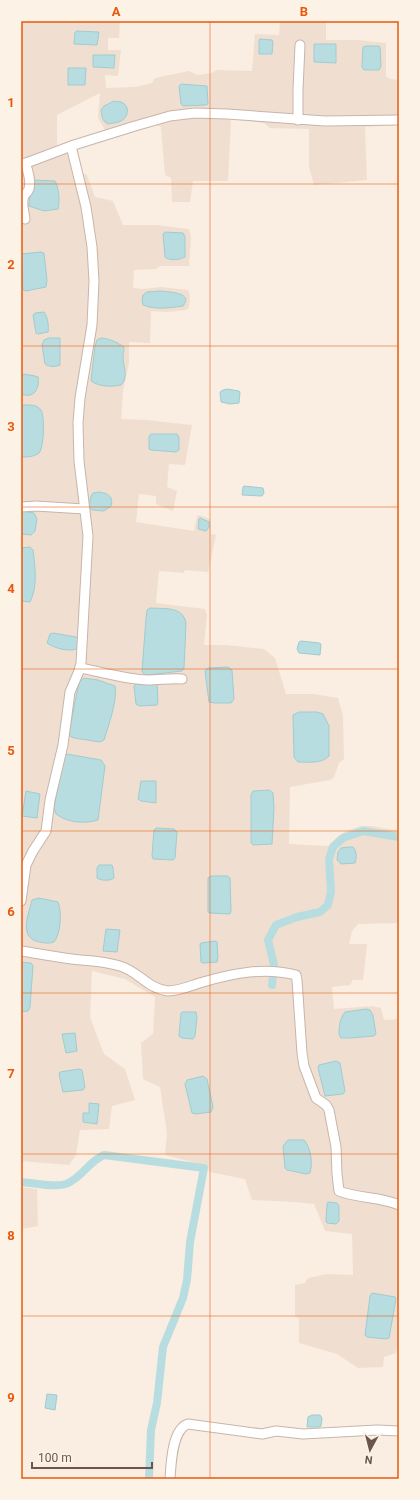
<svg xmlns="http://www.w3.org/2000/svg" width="420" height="1500" font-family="Roboto,sans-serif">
<rect width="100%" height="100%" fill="#f9eee1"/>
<g fill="#f0dfd0">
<polygon points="21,21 120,21 119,38 108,38 108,50 121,50 118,76 105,75 106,88 135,87 152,83 155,78 189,71 198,75 212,73 217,70 252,71 255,34 279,35 280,21 326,21 326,40 358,40 386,43 386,76 390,79 399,80 399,125 365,127 367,180 314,185 309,167 309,129 270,128 264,123 231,119 228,181 193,181 190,202 172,202 171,178 165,175 161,127 156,125 110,139 98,118 100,93 57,115 57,146 78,151 82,173 87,175 95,197 113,201 123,225 156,225 189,229 191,237 189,266 160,266 156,269 134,270 133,288 143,289 161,287 188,290 190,296 189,308 186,310 166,312 151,311 150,343 129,342 129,363 123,391 121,419 146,420 192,425 185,465 169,464 167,487 177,491 173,511 156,504 156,496 139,494 136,522 194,531 197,516 199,515 210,519 211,522 211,534 216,535 208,572 185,570 184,573 159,571 156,603 205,609 207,615 204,645 226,645 264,649 275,658 286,694 313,694 338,698 343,716 344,759 339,763 334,777 330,780 290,787 289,844 328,846 337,837 346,831 361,826 372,826 399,831 399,923 358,924 352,931 349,944 367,944 363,980 353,980 350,985 332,987 334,1009 372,1006 381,1008 384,1020 399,1019 399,1342 396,1353 384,1357 383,1367 358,1368 337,1354 299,1343 299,1319 295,1315 295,1285 305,1283 308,1278 327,1274 353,1275 352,1234 325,1231 314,1204 295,1202 252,1200 245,1179 209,1172 208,1166 165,1155 167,1133 160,1087 143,1079 141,1043 153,1034 155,997 125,979 92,971 90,1017 104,1054 125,1069 135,1100 112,1106 109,1129 80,1130 76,1155 69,1165 21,1161"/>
<polygon points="21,1187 37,1189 38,1226 21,1229"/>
</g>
<g fill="#b8dde0" stroke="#9fccd1">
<polygon points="77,31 99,32 97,45 74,44 75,32"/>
<polygon points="260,39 272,40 273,42 272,54 259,54 259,40"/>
<polygon points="314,44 336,44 336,63 314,62"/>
<polygon points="366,46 378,46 380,47 381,66 379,70 364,70 362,67 363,47"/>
<polygon points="93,55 115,55 114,68 93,67"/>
<polygon points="68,68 86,68 85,85 68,85"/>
<polygon points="181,84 207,86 208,104 206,105 183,106 181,104 179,86"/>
<path d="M114 101C116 102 119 101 121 102 130 105 129 117 121 121 117 123 113 123 108 124 102 121 102 117 101 110L104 106Z"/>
<path d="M33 180 55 181C59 187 60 202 58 209L44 211 29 206V203Z"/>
<path d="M165 232 183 233 185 237V257C179 260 170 261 165 257L163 234Z"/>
<polygon points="41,252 44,253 47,280 46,287 26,291 23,290 21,254"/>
<path d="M160 291C168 292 194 292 183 306 169 308 156 310 143 305L142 300 143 295 147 292Z"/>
<path d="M44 312C48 317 49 327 48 332L38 334 36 333 33 315 35 313Z"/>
<path d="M49 338H60V365C55 367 49 367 45 364L42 345 44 340Z"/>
<path d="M101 338C111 339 116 342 124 347 124 351 123 354 123 357 123 367 129 377 121 385 112 387 99 387 91 381L95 346 97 340Z"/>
<path d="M24 374 35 376 38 377C40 389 34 399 21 394V376Z"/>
<polygon points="227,389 239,391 240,392 239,403 230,404 221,402 220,392 223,390"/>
<path d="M21 405C28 405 37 404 41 410 45 416 44 448 39 453 34 457 27 457 21 457Z"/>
<polygon points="151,434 177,434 179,437 179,450 176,452 151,450 149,449 149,436"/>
<polygon points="244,486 263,488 264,493 262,496 242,495 243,487"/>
<path d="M99 492C108 493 114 497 111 506L104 511 92 510 89 507 91 496 93 493Z"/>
<polygon points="22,511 34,513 37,519 35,531 31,535 21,534 21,513"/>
<polygon points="200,518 209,522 209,527 206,531 198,529 199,519"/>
<path d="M30 547 33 550C35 566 38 587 30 602L21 601V548Z"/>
<path d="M150 608C164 609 183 606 186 623L184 668 182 671 148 675 144 674 142 671 146 618 147 610Z"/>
<path d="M53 633 76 637 78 639 77 649C68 652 54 648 47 643L50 634Z"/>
<polygon points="301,641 319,643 321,644 320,655 299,653 297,649 299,642"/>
<polygon points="228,667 232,670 234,699 231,703 214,703 209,702 205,671 208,668"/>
<path d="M84 678 98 680 115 686C118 699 108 727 104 740L100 742 74 738 70 736 69 733 79 682Z"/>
<polygon points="155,682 157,684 158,702 157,705 139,706 136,704 134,686 137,683"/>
<path d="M299 712H317L323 714 329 726V756C321 764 309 762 298 762L294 757 293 715Z"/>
<path d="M67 754 101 760 105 766 98 820C84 824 68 823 56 814L54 808 63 758Z"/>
<polygon points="141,781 156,781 156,803 141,801 138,799"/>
<polygon points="269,790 273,793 274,808 272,844 253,845 251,843 251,795 253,791"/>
<polygon points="26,791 40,794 37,818 22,816"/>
<polygon points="156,828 174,829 177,832 175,858 173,860 153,859 152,856 154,830"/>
<path d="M348 847H353C357 852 357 857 355 863L341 864 337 860 338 852 341 848Z"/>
<path d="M99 865H112L113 868 114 878C110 881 102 881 97 878V868Z"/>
<polygon points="211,876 227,876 230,878 231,911 230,914 210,913 208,912 208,878"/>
<path d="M39 898 58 902C62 911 61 934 54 942 48 944 43 943 36 941 19 935 29 913 32 900Z"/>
<polygon points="106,929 120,930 117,952 103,951"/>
<polygon points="215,941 217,942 218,957 217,962 203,963 201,962 200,945 201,943"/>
<polygon points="21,962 31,963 33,966 30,1007 28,1011 21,1012"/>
<path d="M366 1009 370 1010 373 1015 376 1034 374 1036 350 1038H341L339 1035C339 1027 340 1018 345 1012Z"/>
<polygon points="182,1012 196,1012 197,1018 195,1036 193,1039 182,1038 179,1036 181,1013"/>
<polygon points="75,1033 77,1051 66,1053 62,1034"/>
<polygon points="336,1061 340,1063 345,1091 343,1094 325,1096 318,1068 319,1065"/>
<polygon points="79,1069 82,1070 85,1087 83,1090 63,1092 59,1074 60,1072"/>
<polygon points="203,1076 207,1079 213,1107 211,1112 196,1114 192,1113 185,1084 187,1080"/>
<polygon points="89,1103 99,1104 97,1124 83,1122 83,1113 89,1113"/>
<path d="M288 1140H304C311 1148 313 1163 310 1173L306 1174 287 1170 285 1168 283 1146Z"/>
<polygon points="328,1202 337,1203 339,1206 339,1221 336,1224 327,1223 326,1221 327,1204"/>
<polygon points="372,1293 395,1297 396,1299 389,1338 386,1339 367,1337 365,1335 370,1296"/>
<polygon points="47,1394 57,1395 55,1410 45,1408"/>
<polygon points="312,1415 320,1415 322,1418 321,1426 320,1427 307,1427 308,1417"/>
</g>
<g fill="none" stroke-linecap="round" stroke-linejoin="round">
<g stroke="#b8dde0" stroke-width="8">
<polyline points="272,985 274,965 268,940 276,925 297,917 320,912 328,905 331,892 329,859 333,847 343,838 363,831 399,837"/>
<path d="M21 1182C34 1183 60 1189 70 1182 83 1175 90 1161 104 1155L204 1168 190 1242 187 1280 183 1298 163 1347 157 1403 151 1430 149 1479"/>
</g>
<g stroke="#c8b5aa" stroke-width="11">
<g id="minor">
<polyline points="298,120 298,90 300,45"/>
<polyline points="21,165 74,145 135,126 170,116 195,113 227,114 325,121 399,120"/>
<path d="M25 219C24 212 21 202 24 196 25 193 26 194 28 191 32 184 28 170 25 163"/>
<polyline points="21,507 36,506 84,509"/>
<path d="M80 668C103 672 124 679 148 680 160 680 171 678 182 679"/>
<polyline points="21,901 26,865 33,851 46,831 50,800 63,745 70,692 79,671 81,663 88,536 79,461 78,423 80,398 92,325 94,281 92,247 86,207 71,146"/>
<path d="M21 951C41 954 61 958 81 960 95 961 107 962 120 966 138 971 148 989 168 991 180 991 192 985 203 982 234 973 264 967 296 975L297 980 302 1053 304 1066 316 1098 326 1105 329 1110 336 1147 337 1174 339 1191C359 1199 379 1196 399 1205"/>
<path d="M170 1479C171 1464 172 1429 188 1424L262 1434 276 1431 303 1434 377 1430 399 1431"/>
</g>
</g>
<use href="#minor" stroke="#fff" stroke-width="9"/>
</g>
<path fill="none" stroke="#e8590c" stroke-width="1" stroke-opacity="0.55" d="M210 21V1479M21 184H399M21 346H399M21 507H399M21 669H399M21 831H399M21 993H399M21 1154H399M21 1316H399"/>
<rect width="420" height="1500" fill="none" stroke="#fdf2e6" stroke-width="44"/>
<g transform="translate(370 1450) rotate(187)" stroke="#fdf2e6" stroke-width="3" paint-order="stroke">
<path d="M0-3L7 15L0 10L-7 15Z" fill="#6d554b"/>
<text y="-6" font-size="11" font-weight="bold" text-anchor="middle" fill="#6d554b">N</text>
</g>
<path d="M32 1462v6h120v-6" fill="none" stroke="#6d554b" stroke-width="2"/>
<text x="38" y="1462" font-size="12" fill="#6d554b" stroke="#fdf2e6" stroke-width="3" paint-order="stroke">100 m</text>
<rect x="22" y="22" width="376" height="1456" fill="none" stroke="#e8590c" stroke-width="1.5"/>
<g font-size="13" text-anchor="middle" font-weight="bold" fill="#e8590c">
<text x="116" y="16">A</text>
<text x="304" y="16">B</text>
<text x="11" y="107">1</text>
<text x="11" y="269">2</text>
<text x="11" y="431">3</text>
<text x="11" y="593">4</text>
<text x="11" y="755">5</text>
<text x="11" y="916">6</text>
<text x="11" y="1078">7</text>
<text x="11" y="1240">8</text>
<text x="11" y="1402">9</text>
</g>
</svg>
